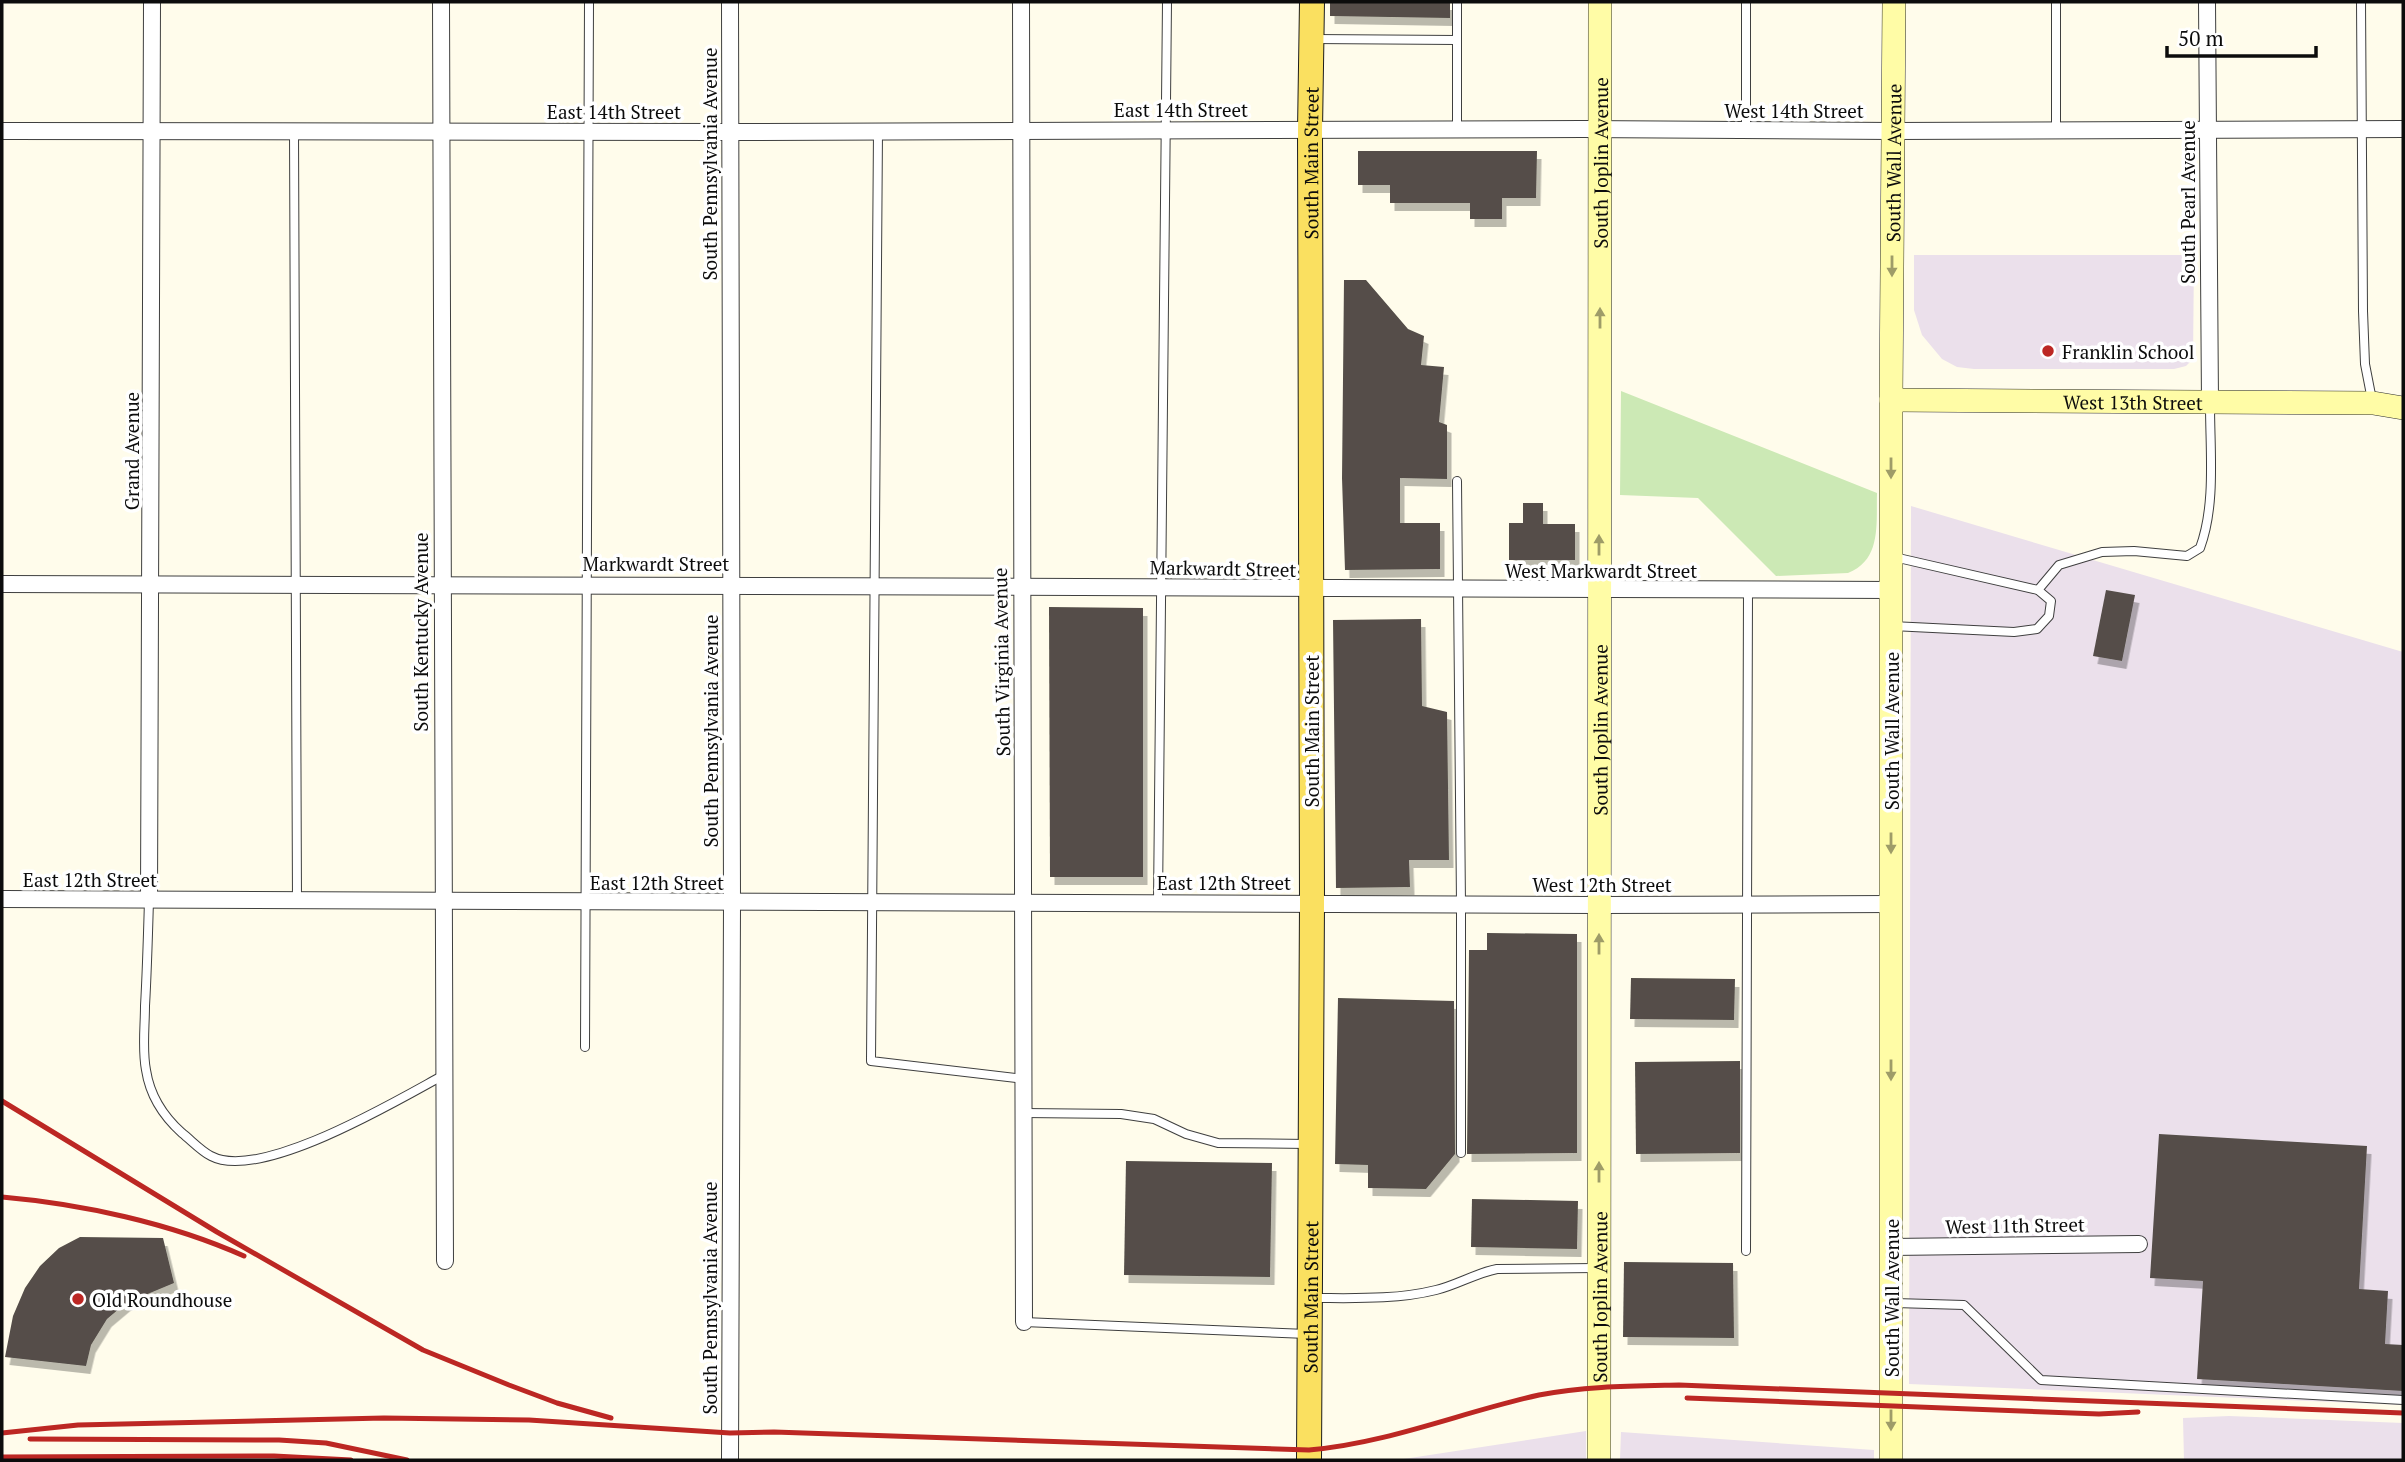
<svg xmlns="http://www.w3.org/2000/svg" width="2405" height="1462" font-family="'PT Serif',serif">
<defs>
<filter id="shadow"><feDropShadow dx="4.5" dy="8" stdDeviation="0" flood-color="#0004"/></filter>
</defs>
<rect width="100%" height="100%" fill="#fffceb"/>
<g fill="#ebe0eb">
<polygon points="1914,255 2194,255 2193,359 2186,366 2174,369 1974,369 1957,367 1942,359 1922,335 1914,310"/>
<polygon points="1911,506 2403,652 2403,1405 1909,1384"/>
<polygon points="2229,1416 2403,1423 2403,1460 2184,1460 2183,1418"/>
<polygon points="1586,1431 1586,1460 1397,1460"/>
<polygon points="1621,1432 1874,1450 1874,1460 1620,1460"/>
</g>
<path fill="#cce9b5" d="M1621 391 1877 493C1876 523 1882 560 1848 573L1776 576 1698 498 1620 495Z"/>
<g fill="#544e48" filter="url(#shadow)">
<polygon points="1330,2 1450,2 1450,18 1330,16"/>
<polygon points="1358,151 1537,151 1536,198 1502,198 1502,219 1470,219 1470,203 1390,203 1390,185 1358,185"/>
<polygon points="1344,280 1366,280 1408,329 1424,336 1421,365 1444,367 1439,422 1447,425 1447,479 1400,478 1400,523 1440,523 1440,569 1345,570 1342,478"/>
<polygon points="1523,503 1543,503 1543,524 1575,524 1575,560 1509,560 1509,523 1523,523"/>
<polygon points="2106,590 2135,595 2122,661 2093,656"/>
<polygon points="1049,607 1143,608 1143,877 1050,877"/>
<polygon points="1421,619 1422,706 1447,712 1449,860 1409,860 1410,887 1336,888 1333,620"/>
<polygon points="1487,933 1577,934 1577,1153 1467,1154 1469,950 1487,950"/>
<polygon points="1631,978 1735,979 1734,1020 1630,1019"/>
<polygon points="1338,998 1454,1001 1455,1154 1426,1189 1368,1188 1368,1165 1335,1164"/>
<polygon points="1740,1061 1740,1153 1636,1154 1635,1062"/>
<polygon points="2159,1134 2367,1146 2359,1289 2388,1291 2385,1344 2403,1345 2403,1391 2197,1379 2203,1281 2150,1278"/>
<polygon points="1126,1161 1272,1163 1270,1277 1124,1275"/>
<polygon points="1472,1199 1578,1201 1577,1249 1471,1247"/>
<polygon points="80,1237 163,1238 174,1283 126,1303 107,1319 91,1345 86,1366 5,1357 13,1316 25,1288 40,1266 59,1248"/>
<polygon points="1624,1262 1733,1263 1734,1338 1623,1337"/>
</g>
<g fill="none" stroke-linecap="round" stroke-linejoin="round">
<g stroke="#3f3f3f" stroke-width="10">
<g id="lane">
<polyline points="1746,2 1746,130"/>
<polyline points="2056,2 2056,130"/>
<polyline points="2361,2 2363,311 2365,364 2372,400"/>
<polyline points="1313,39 1457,40"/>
<polyline points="1457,130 1457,2"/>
<polyline points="294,131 297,901"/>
<polyline points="878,131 871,1061 1024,1079"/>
<polyline points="1457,481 1461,904 1461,1153"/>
<path d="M2038 590 2059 565 2102 552 2134 551 2187 556 2200 548C2216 505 2210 451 2210 405"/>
<polyline points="1892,626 2014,632 2037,629 2049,616 2051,601 2038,590 1894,557"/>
<path d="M149 900C148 935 147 971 145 1006 145 1027 142 1049 146 1070 150 1096 163 1116 182 1133 191 1140 201 1151 211 1156 260 1182 396 1101 442 1076"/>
<polyline points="1158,902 1167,2"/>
<polyline points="585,1047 589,2"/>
<polyline points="1024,1113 1121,1114 1154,1119 1186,1134 1218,1143 1308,1144"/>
<polyline points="1746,1251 1748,590"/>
<path d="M1312 1298C1353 1298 1396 1300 1436 1290 1457 1285 1476 1273 1497 1269L1596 1268"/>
<polyline points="1895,1303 1964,1305 2041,1380 2403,1400"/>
<polyline points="1024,1322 1307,1334"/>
</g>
</g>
<g stroke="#3f3f3f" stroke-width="18">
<g id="street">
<polyline points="441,2 445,1261"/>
<polyline points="730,2 732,903 730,1460"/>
<polyline points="1021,2 1024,1322"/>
<polyline points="2207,2 2210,402"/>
<polyline points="2,131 730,132 1582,129 1893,131 2403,129"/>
<path d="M2 584C632 581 1261 592 1891 590"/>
<polyline points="2,899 1599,905 1891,904"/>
<polyline points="149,900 152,2"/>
<polyline points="1891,1247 2139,1244"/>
</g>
</g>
<g stroke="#2e2e2e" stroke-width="24">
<g id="secondary">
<path id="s1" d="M1891 400 2373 403 2403 408"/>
<path id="s2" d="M1599 1460 1600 2"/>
<path id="s3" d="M1891 1460V400L1894 2"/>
</g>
</g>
<g stroke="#1d1d1d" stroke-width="26">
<g id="primary">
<path id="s4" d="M1309 1460 1312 903 1310 130 1312 2"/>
</g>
</g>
<use href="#lane" stroke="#fff" stroke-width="8"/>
<use href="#street" stroke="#fff" stroke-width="16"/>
<use href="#secondary" stroke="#fffca6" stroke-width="23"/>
<use href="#primary" stroke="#fae060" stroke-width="24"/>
<g stroke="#bc2723" stroke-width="5">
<polyline points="2,1101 217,1232 423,1350 509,1385 557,1403 611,1418"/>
<path d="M2 1197C82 1204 170 1223 244 1256"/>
<polyline points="1687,1398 2099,1414 2138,1412"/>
<path d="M2 1433 78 1425 384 1418 529 1420 730 1433 774 1432 1309 1450C1389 1443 1462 1412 1539 1395 1585 1386 1632 1386 1679 1385L2403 1413"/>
<polyline points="30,1439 279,1440 326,1443 407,1460"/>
<polyline points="2,1457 274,1456 351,1460"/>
</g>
</g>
<defs><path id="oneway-solid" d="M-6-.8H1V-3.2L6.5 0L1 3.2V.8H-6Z" transform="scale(1.75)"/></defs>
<g fill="#9e9c68">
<use href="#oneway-solid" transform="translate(1892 266) rotate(90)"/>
<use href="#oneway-solid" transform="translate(1600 318) rotate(-90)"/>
<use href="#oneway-solid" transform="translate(1891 468) rotate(90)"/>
<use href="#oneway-solid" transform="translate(1599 545) rotate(-90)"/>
<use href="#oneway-solid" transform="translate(1891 843) rotate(90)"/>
<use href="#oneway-solid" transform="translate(1599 944) rotate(-90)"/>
<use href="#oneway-solid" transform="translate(1891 1070) rotate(90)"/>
<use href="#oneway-solid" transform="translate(1599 1172) rotate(-90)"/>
<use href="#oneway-solid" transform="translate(1891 1420) rotate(90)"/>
</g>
<g fill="#bc2723" stroke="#fff" stroke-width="2.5">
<circle cx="2048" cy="351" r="7"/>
<circle cx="78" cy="1299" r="7"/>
</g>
<g text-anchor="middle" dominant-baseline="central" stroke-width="7" stroke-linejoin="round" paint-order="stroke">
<g font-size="19" fill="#0c0c0c" stroke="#fff">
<text x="1181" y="109">East 14th Street</text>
<text x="1794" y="110">West 14th Street</text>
<text x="614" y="111">East 14th Street</text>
<text transform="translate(709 164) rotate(-90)">South Pennsylvania Avenue</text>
<text stroke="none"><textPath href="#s4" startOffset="1297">South Main Street</textPath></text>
<text stroke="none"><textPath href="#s2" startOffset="1297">South Joplin Avenue</textPath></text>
<text stroke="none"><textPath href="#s3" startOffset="1297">South Wall Avenue</textPath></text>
<text transform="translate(2187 202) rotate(-90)">South Pearl Avenue</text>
<text stroke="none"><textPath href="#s1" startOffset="242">West 13th Street</textPath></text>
<text transform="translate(131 451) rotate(-90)">Grand Avenue</text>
<text x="656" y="563">Markwardt Street</text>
<text transform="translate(1223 568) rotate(1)">Markwardt Street</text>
<text x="1601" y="570">West Markwardt Street</text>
<text transform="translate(420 632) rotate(-90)">South Kentucky Avenue</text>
<text transform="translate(1001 662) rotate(-91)">South Virginia Avenue</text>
<text transform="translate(710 731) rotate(-90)">South Pennsylvania Avenue</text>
<text transform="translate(1311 731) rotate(-90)">South Main Street</text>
<text stroke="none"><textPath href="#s2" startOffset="730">South Joplin Avenue</textPath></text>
<text transform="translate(1891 731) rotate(-90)">South Wall Avenue</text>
<text x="90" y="879">East 12th Street</text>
<text x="657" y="882">East 12th Street</text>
<text x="1224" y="882">East 12th Street</text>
<text x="1602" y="884">West 12th Street</text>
<text transform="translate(2015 1225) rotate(-1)">West 11th Street</text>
<text transform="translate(709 1298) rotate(-90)">South Pennsylvania Avenue</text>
<text stroke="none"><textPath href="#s4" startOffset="163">South Main Street</textPath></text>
<text stroke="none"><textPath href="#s2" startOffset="163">South Joplin Avenue</textPath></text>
<text transform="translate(1891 1298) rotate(-90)">South Wall Avenue</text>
</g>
<g font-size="19" fill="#0c0c0c" stroke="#fff" text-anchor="start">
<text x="2062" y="351">Franklin School</text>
<text x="92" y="1299">Old Roundhouse</text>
</g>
</g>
<rect width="2405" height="1462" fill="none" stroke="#0c0c0c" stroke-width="7"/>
<path d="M2167 46v10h149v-10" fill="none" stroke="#0c0c0c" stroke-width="3.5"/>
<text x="2178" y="46" font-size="21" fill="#0c0c0c" stroke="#ffffff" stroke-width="5" paint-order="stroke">50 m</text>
</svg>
